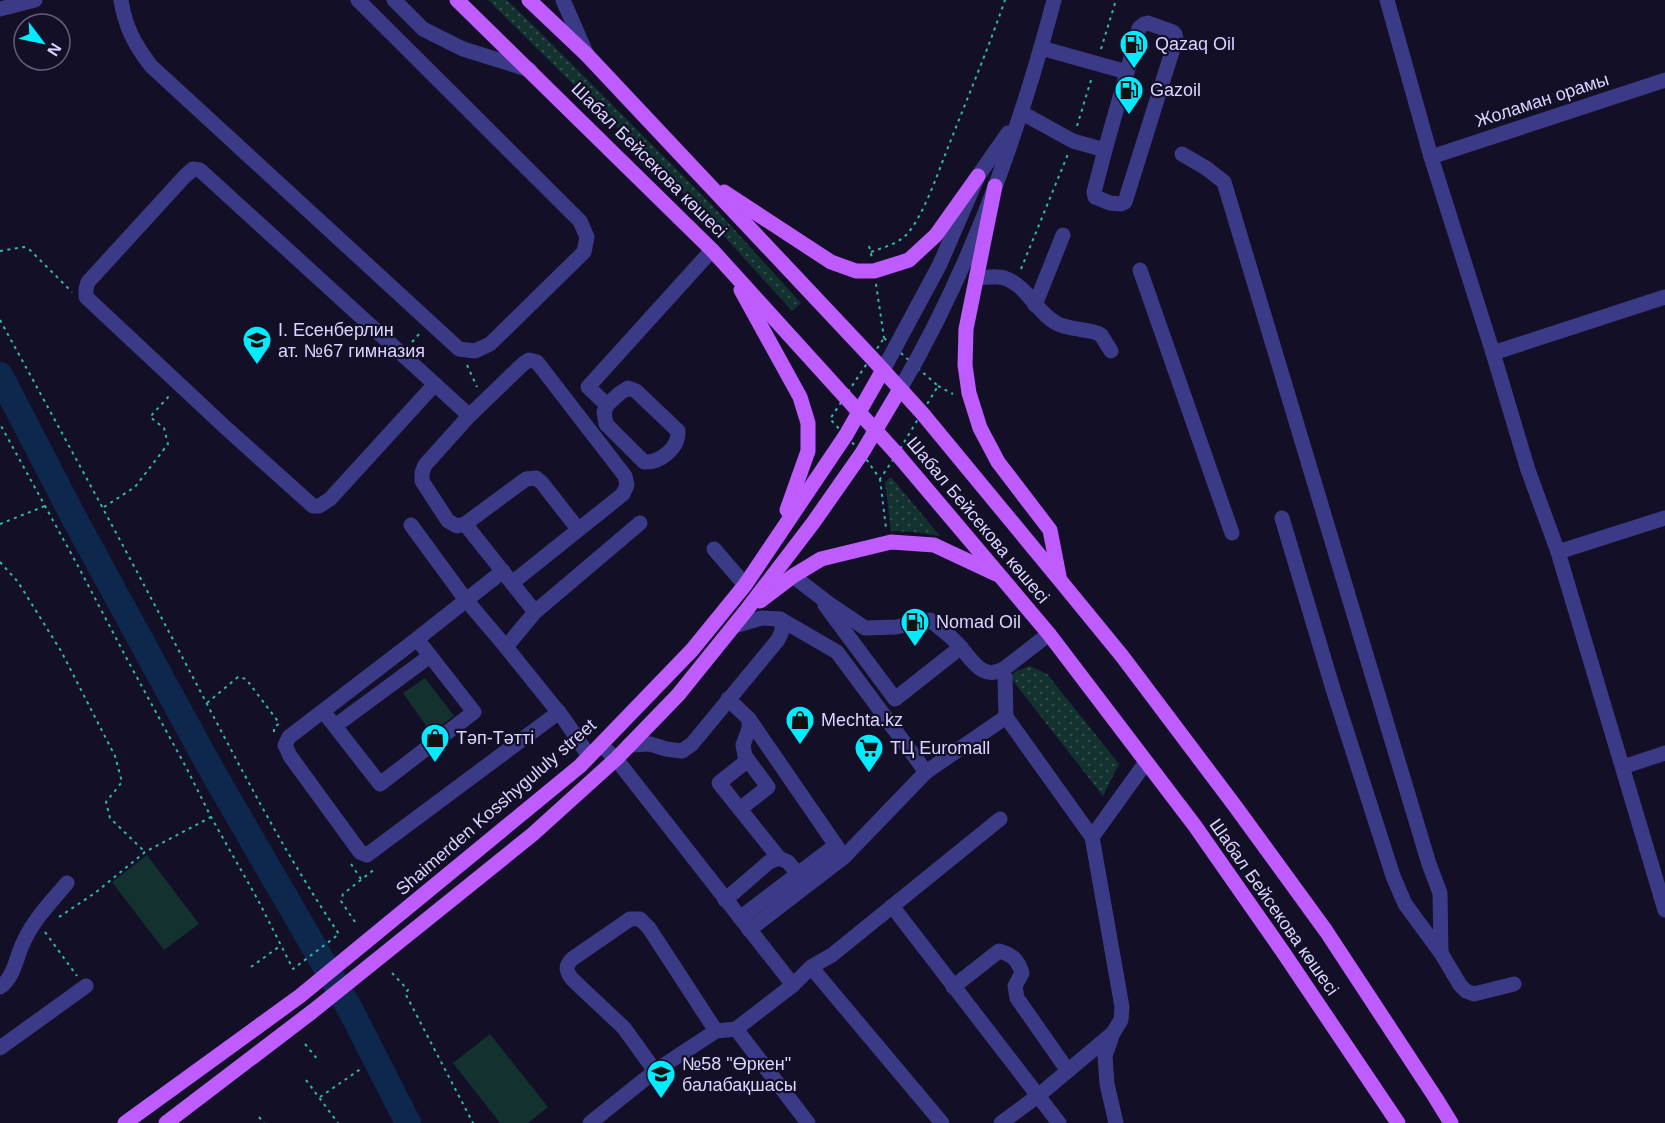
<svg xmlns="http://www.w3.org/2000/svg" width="1665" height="1123" font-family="Helvetica,sans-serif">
<defs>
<pattern id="grass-dots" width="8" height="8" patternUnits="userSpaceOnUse" patternTransform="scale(1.5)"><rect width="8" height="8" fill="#12312f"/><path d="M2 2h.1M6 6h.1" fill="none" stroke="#344e4e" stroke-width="1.8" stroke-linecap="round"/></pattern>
</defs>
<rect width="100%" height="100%" fill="#130f27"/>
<g fill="url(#grass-dots)">
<polygon points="488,0 507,0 533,25 711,204 801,303 792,311 702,212"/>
<polygon points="891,477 940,536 914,532 891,531 885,482"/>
<polygon points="1030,666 1047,674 1119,764 1103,796 1010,677 1016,671"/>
</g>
<g fill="#12312f">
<polygon points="425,678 454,716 431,733 403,693"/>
<polygon points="147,855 199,924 164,950 112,882"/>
<polygon points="490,1034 548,1107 528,1123 500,1123 453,1063"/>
</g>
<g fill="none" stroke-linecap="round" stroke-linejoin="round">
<polyline stroke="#0e274c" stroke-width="26" points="0,375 74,518 211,769 350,1009 408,1123"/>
<g stroke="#2fb9ae" stroke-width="2" stroke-dasharray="3 4.5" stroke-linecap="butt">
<polyline points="1101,49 1116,0"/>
<polyline points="1077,126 1092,77"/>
<polyline points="869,246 872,258"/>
<polyline points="0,251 24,247 30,250 72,292"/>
<path d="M871 252C884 247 898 244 907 234 922 218 937 176 945 155 965 104 987 52 1005 0"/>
<polyline points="1021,269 1068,154"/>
<polyline points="876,284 884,338"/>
<path d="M0 320C60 429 120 539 178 649 229 745 278 844 339 934L293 969 258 900 211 817 187 769 128 661 78 566 0 424"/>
<polygon points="884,338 938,386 897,454 880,479 862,453 830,419"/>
<polyline points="412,342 420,333"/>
<polyline points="467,365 477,387"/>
<polyline points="938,386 953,394"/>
<polyline points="880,479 886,528"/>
<polyline points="104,507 135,487 168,444 164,428 150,417 170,395"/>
<polyline points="0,524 45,506"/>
<polyline points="0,562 18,582 61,651 115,756 122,782 106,802 110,818 145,852"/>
<polyline points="207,703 238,677 246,679 280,724"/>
<polyline points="274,732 274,727 279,724"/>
<polyline points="351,864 361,879"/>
<polyline points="59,917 95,893 145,852 211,817"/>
<polyline points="355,922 341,901 343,894 376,868"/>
<polyline points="45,932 77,976"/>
<polyline points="251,967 280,946"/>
<polyline points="392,973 408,990 405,993 473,1123"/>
<polyline points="305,1044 318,1060"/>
<polyline points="306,1080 338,1123"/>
<polyline points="320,1097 362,1068"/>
<polyline points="259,1117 264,1123"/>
</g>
<g stroke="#3b3a86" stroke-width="15">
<path d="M121 0C125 27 135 45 151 66L459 349 475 351 490 344 584 252 587 237 580 221 358 0"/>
<polyline points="394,0 423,29 463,49 530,70"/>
<polyline points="563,0 587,55"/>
<polyline points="1387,0 1431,157 1493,353 1528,470 1558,552 1665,910"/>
<polyline points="0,9 35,0"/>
<polyline points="1022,113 1073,141 1105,150 1127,72 1041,48"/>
<polyline points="1105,150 1094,192 1095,197 1110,203 1121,204 1125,202 1176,39 1175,34 1173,32 1148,23 1144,24 1139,28 1127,72"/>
<polyline points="1182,154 1206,168 1224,182 1429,864 1440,893 1441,953"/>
<polyline points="1431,157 1665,80"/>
<polyline points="1140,270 1232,533"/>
<path d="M976 278C984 278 996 275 1004 278 1027 285 1035 311 1056 323 1066 329 1085 329 1097 333L1101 335 1111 351"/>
<polyline points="1035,305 1063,235"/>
<polyline points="1493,353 1665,297"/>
<polyline points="883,370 940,264 978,176 1008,133"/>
<polyline points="435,384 330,499 319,506 313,506 226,428 86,297 86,289 88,282 185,176 193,169 200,170 461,408 469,416 425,465 422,473 422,481 448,521 457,526 465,524"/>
<path d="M900 389C970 270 1019 133 1054 0"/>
<path d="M607 405 604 412 606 424 644 462C660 463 679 448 678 431L636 391 628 388 620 393 607 405 588 387 712 250"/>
<polyline points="469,416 523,364 529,360 537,362 625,476 627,485 623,494 512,583"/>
<polyline points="1282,518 1333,689 1393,876 1405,904 1441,953 1460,985 1466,991 1474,994 1514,984"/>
<polyline points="411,525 466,600 506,647"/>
<polyline points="714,549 745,585"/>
<polyline points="1558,552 1665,518"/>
<polyline points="503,571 417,639 474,712 380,784 323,711 289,737 285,745 290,756 360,852 367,855 559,712"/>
<path d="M793 576 828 603 865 628 896 627 930 620C939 627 948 634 956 642 971 657 981 683 1005 668L1049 634"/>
<polyline points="825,605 895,699 961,647"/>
<polyline points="535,612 465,524 526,479 536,478 542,483 578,529"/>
<polyline points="734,626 762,618 780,619 837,652 926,772"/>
<polyline points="728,699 749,719 749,729 743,745 745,756 768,787 740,809"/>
<polyline points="323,711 417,639"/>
<polyline points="1006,717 1092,837"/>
<polyline points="749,719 844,857"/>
<polyline points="335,726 430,656"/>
<path d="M629 745 650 744 666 749 682 751 692 744 777 641C782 633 784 628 780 619"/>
<polyline points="589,756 564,719 506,647 535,612 640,523"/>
<polyline points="748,760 719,783 779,858"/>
<polyline points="1623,767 1665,753"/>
<polyline points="725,900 769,862 779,858 788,862 803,880"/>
<polyline points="892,906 1059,1123"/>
<polyline points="740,918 836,845"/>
<polyline points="749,930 844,857 926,772 1006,717 1005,678 1002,670"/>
<polyline points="811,967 832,955 1000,819"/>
<polyline points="793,985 811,967 942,1123"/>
<path d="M0 987C15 977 16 956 24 941 34 919 52 901 67 883"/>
<path d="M953 987 999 951C1013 955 1018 960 1022 973L1015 986 1017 998 1068 1071"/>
<polyline points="736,1029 808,1123"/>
<polyline points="1113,1033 1105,1056 1107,1084 1116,1123"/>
<polyline points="0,1048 86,986"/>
<path d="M655 1071 624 1028 572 979C566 971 565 966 572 959L630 919H640L649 928 716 1031"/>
<polyline points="590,1123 655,1071 716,1031 736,1029 793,985 616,759 601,745"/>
<polyline points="1001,1123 1039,1095 1113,1033 1121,1020 1122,1007 1092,837 1146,762"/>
</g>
<g stroke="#be5cff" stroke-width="15">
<polyline points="457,0 712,250 897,454 1001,577 1049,634 1195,826 1283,952 1398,1123"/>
<polyline points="529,0 587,55 871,357 922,413 1059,579 1122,656 1235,806 1326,931 1435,1097 1451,1123"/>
<polyline points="995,186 966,329 965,365 969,393 980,428 998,462 1050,530 1059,576"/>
<polyline points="724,192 831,262 856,271 874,271 909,260 936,235 978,176"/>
<polyline points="741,290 800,397 808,423 808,451 787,510"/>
<polyline points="760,601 793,576 821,559 891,542 934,545 996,574"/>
<polyline points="125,1123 300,996 580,766 692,650 745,585 846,435 883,370"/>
<polyline points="166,1123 313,1011 533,834 616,759 678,695 745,612 813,523 862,453 900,389"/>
</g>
</g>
<defs>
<g id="fuel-pin" transform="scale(1.5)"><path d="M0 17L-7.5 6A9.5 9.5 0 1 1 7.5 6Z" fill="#01ecff" stroke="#130f27"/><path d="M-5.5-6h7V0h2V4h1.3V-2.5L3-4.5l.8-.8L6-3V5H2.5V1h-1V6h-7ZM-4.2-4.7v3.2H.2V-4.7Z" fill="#111"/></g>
<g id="school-pin" transform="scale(1.5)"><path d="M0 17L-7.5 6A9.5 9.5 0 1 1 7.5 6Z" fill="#01ecff" stroke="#130f27"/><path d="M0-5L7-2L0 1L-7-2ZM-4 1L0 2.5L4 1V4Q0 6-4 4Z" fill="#111"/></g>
<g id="shop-pin" transform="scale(1.5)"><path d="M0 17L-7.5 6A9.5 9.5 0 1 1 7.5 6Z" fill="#01ecff" stroke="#130f27"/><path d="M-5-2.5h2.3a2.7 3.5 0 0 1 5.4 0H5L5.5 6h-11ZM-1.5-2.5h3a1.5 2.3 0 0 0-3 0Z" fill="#111"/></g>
<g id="supermarket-pin" transform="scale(1.5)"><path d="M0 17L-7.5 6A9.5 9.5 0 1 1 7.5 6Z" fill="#01ecff" stroke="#130f27"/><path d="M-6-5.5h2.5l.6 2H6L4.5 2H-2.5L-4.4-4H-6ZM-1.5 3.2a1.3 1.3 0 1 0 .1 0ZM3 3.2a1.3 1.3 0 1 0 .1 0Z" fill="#111"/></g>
</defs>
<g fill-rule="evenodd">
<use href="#fuel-pin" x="1134" y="44"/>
<use href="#fuel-pin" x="1129" y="90"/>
<use href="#school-pin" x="257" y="340"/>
<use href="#fuel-pin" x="915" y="622"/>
<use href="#shop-pin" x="800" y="720"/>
<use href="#shop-pin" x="435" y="738"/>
<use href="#supermarket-pin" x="869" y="748"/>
<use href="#school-pin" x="661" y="1074"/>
</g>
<g text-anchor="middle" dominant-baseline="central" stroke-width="4.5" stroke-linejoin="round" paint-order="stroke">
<g font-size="18" fill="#d9d5ff" stroke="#130f27" text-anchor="start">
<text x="1155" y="44">Qazaq Oil</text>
<text x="1150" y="90">Gazoil</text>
<text x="278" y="330">І. Есенберлин<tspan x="278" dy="21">ат. №67 гимназия</tspan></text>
<text x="936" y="622">Nomad Oil</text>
<text x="821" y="720">Mechta.kz</text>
<text x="456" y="738">Тәп-Тәтті</text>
<text x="890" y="748">ТЦ Euromall</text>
<text x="682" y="1064">№58 "Өркен"<tspan x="682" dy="21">балабақшасы</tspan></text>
</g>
<g font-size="18" fill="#d9d5ff" stroke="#130f27">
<text transform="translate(1542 100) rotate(-18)">Жоламан орамы</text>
<text transform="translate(649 160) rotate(45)">Шабал Бейсекова көшесі</text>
<text transform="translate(978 520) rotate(50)">Шабал Бейсекова көшесі</text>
<text transform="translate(496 807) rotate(-41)">Shaimerden Kosshygululy street</text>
<text transform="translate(1274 907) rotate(55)">Шабал Бейсекова көшесі</text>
</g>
</g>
<g transform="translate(42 42) rotate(122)"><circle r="28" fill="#130f27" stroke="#625e7d" stroke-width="1.5"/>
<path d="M0-4.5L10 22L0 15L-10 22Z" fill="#01ecff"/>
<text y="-9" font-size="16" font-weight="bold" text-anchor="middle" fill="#d9d5ff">N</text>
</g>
</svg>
